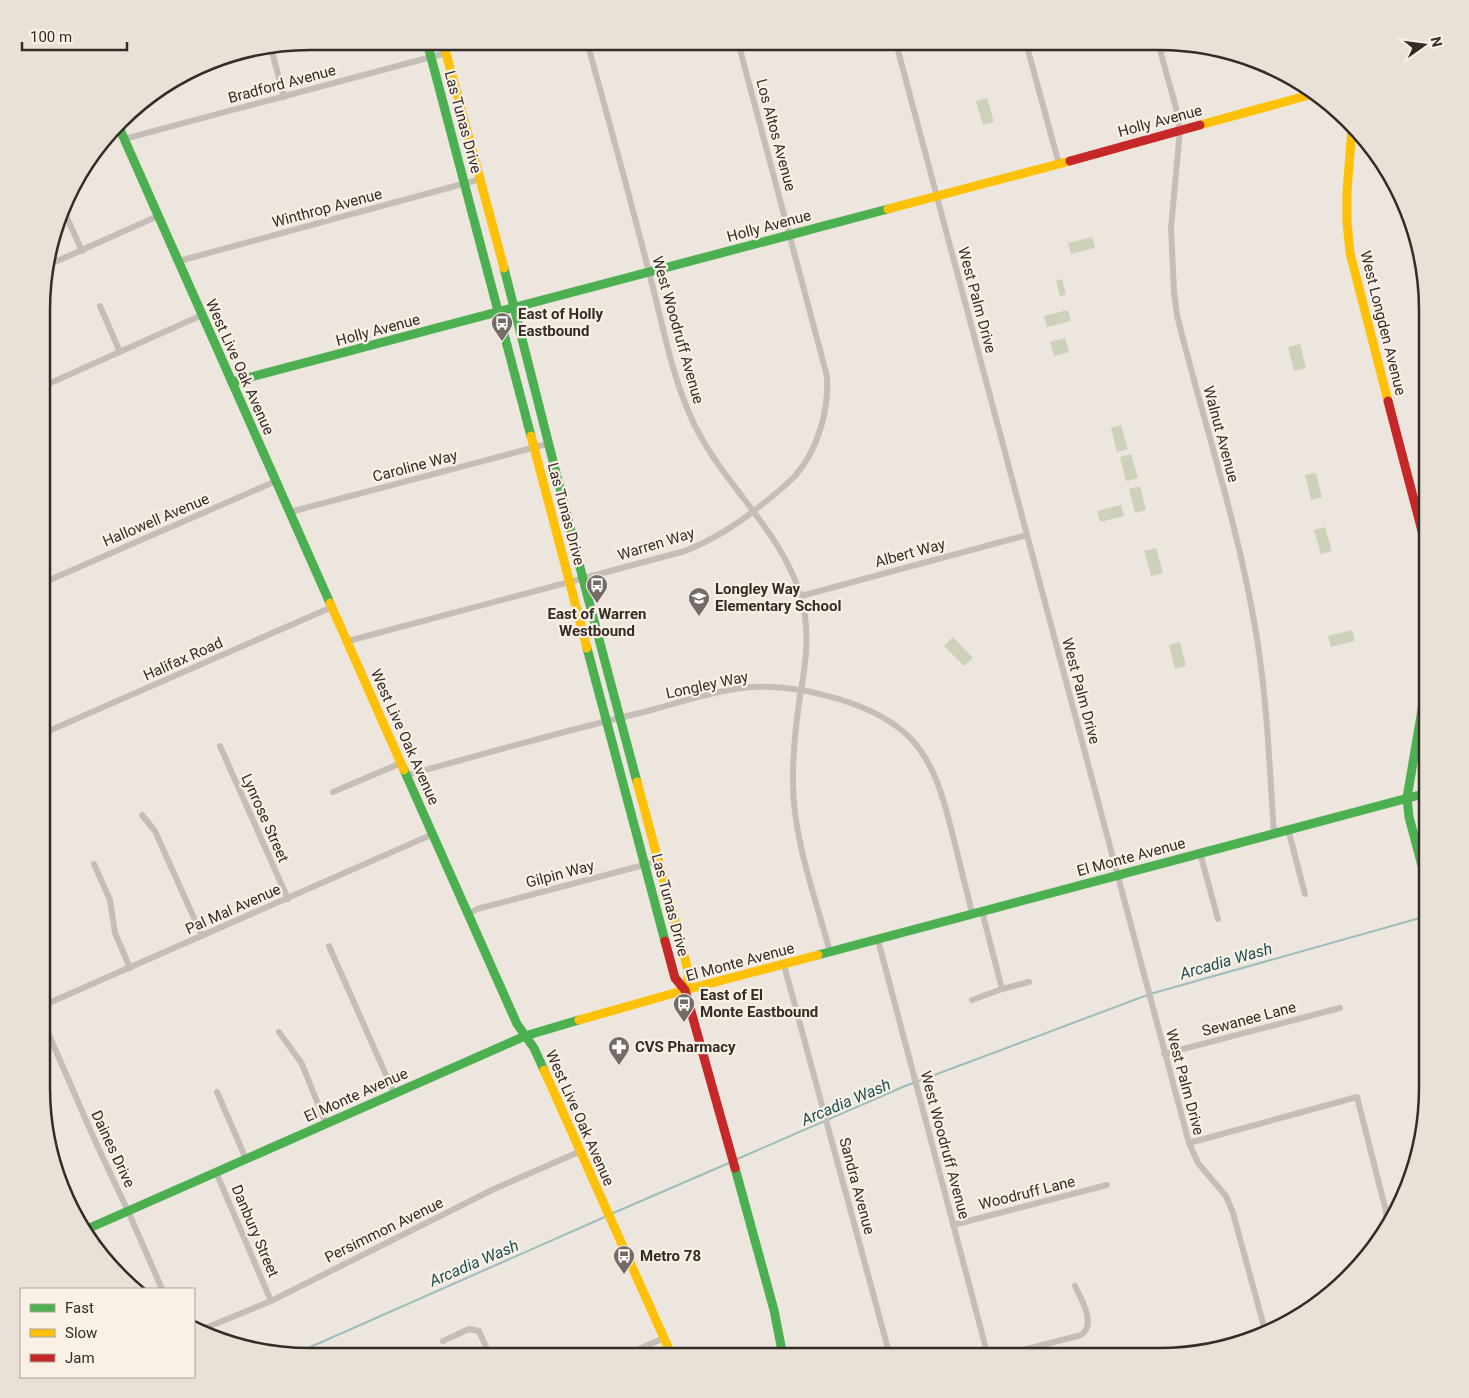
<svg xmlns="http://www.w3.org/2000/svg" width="1469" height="1398" font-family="Roboto,sans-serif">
<rect width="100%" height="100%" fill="#ece6df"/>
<g fill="#cdd1b9">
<polygon points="987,98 994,122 983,125 976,101"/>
<polygon points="1092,237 1095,248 1071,254 1068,243"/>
<polygon points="1062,279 1066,295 1060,296 1056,281"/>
<polygon points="1068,310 1071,321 1047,327 1044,316"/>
<polygon points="1065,338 1069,352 1054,356 1050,342"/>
<polygon points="1300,344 1306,368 1294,371 1288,347"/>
<polygon points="1121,425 1128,449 1117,452 1111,428"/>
<polygon points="1131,454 1138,478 1126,481 1120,457"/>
<polygon points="1316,473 1322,497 1311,500 1305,475"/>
<polygon points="1140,486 1146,510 1135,513 1129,489"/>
<polygon points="1121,505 1124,516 1100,522 1097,511"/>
<polygon points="1325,527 1332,551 1321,554 1314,530"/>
<polygon points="1156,548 1163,573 1151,576 1144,551"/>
<polygon points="1352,630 1355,641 1331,647 1328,636"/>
<polygon points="953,637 973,658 964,666 944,646"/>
<polygon points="1180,642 1186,666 1175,669 1169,645"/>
</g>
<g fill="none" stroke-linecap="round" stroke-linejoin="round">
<g stroke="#9cbdbc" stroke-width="2">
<polyline points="735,1160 905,1086 1150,994 1427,916"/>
<polyline points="611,1214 729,1163"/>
<polyline points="290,1356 607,1216"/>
</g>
<g stroke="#c5beb8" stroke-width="6">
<path d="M587 42C609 121 631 201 651 280 663 326 671 372 690 415 719 483 782 528 802 600 810 633 806 663 800 696 796 723 793 751 793 778 792 836 815 896 830 952"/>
<polyline points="896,43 1189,1143 1198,1163 1226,1196 1233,1213 1266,1334"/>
<polyline points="1026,43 1059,164"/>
<path d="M1158 43 1175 104 1180 130 1171 228 1174 292 1177 315C1202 417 1236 518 1254 621 1267 691 1269 762 1274 833"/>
<polyline points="271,48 284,97"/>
<polyline points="124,139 446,53"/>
<polyline points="64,211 82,251"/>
<polyline points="179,261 481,179"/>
<polyline points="46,266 158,216"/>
<polyline points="100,306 120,352"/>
<polyline points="46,385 202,315"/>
<polyline points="290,512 547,444"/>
<polyline points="45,582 276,481"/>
<polyline points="801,596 1027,535"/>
<path d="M348 641 685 551C713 540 737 525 760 506 772 497 784 487 795 476 818 450 829 410 827 376L738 42"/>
<polyline points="44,733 332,607"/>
<polyline points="220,746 288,899"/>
<path d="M407 775C487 753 567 730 648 711 681 702 716 690 751 687 800 684 878 703 912 740 937 767 945 805 954 840 960 864 966 889 972 913"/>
<polyline points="333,792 401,763"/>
<polyline points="142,815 155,831 202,936"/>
<polyline points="1288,829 1305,894"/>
<polyline points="1200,853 1218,919"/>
<polyline points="94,864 110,900 115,933 130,968"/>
<polyline points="982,911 1002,989"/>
<polyline points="468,914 477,909 659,861"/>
<polyline points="878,940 988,1356"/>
<polyline points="329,946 394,1093"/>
<polyline points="784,965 890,1356"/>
<polyline points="972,1000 1002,989 1029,982"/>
<polyline points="42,1006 433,834"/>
<polyline points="42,1019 96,1143 128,1211 162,1289"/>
<polyline points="279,1032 302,1064 326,1124"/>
<polyline points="1164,1054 1340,1008"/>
<polyline points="217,1092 246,1159"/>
<polyline points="1189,1143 1357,1097 1386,1211 1387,1226"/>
<polyline points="216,1172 271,1301"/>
<polyline points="953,1225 1107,1185"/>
<polyline points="198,1331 271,1301 494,1189 581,1151"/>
<polyline points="443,1341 469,1329 479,1331 490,1356"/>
<polyline points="623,1356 664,1338"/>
<path d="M1000 1356 1081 1335C1097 1325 1081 1298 1075 1286"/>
</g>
<g stroke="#4caf50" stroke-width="9">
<polyline points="427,42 531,436"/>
<polyline points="118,125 330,603"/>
<polyline points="504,268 583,579 637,782"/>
<polyline points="232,382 888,209"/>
<polyline points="587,648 665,941"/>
<polyline points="1427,680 1407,798 1409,817 1427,884"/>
<polyline points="404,770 517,1024 534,1048 544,1070"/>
<polyline points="818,955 1427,793"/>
<polyline points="735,1168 774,1310 783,1356"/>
<polyline points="85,1230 525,1036 579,1020"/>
</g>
<g stroke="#ffc107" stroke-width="9">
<polyline points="443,42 504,268"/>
<polyline points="1200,125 1313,94"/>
<polyline points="1352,128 1347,191 1347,222 1350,253 1388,401"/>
<polyline points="888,209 1070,161"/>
<polyline points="531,436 587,648"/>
<polyline points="330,603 404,770"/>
<polyline points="637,782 689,974 685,990"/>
<polyline points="579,1020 685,990 818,955"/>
<polyline points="544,1070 672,1356"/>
</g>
<g stroke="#c62828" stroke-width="9">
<polyline points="1070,161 1200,125"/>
<polyline points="1388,401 1427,550"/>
<polyline points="665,941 675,978 685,990 735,1168"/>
</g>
</g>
<defs>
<g id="bus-pin" transform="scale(1.125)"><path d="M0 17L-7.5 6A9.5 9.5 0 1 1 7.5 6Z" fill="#756c67" stroke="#f9f0e6"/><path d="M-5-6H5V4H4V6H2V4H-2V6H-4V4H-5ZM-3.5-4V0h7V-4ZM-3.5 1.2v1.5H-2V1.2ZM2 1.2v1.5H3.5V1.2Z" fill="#fff"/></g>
<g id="school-pin" transform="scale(1.125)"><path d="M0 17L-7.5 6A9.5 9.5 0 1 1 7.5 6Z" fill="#756c67" stroke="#f9f0e6"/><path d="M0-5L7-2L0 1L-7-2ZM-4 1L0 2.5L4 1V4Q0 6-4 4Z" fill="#fff"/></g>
<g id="pharmacy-pin" transform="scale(1.125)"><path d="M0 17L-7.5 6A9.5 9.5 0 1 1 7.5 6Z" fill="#756c67" stroke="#f9f0e6"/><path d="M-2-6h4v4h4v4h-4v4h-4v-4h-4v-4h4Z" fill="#fff"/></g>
</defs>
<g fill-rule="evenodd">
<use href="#bus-pin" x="502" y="323"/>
<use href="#bus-pin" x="597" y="585"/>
<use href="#school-pin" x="699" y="598"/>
<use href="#bus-pin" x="684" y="1004"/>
<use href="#pharmacy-pin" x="619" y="1047"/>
<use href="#bus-pin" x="624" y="1256"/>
</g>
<g text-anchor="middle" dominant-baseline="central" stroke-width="4.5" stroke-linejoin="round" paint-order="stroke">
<g font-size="15" fill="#352b27" stroke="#f9f0e6">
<text transform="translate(282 84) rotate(-15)">Bradford Avenue</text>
<text transform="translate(1160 121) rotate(-15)">Holly Avenue</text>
<text transform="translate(463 122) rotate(75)">Las Tunas Drive</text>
<text transform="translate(776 135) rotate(75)">Los Altos Avenue</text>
<text transform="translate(327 208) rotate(-15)">Winthrop Avenue</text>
<text transform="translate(769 226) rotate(-15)">Holly Avenue</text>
<text transform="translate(977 300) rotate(75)">West Palm Drive</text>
<text transform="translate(1383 323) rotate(76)">West Longden Avenue</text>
<text transform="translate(378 330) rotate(-15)">Holly Avenue</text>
<text transform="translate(678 330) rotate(74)">West Woodruff Avenue</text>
<text transform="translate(240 367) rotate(66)">West Live Oak Avenue</text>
<text transform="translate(1221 434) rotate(75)">Walnut Avenue</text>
<text transform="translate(415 466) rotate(-15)">Caroline Way</text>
<text transform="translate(566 514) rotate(75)">Las Tunas Drive</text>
<text transform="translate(156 520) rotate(-23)">Hallowell Avenue</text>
<text transform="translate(656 544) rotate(-17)">Warren Way</text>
<text transform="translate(910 553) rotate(-15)">Albert Way</text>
<text transform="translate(183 659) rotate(-24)">Halifax Road</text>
<text transform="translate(707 685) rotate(-12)">Longley Way</text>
<text transform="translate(1081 691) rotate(75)">West Palm Drive</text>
<text transform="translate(405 737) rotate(66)">West Live Oak Avenue</text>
<text transform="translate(265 818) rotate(66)">Lynrose Street</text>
<text transform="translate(1131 857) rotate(-15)">El Monte Avenue</text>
<text transform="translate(560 874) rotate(-15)">Gilpin Way</text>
<text transform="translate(670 905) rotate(75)">Las Tunas Drive</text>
<text transform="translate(233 909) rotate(-24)">Pal Mal Avenue</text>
<text transform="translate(740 962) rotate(-15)">El Monte Avenue</text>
<text transform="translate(1249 1019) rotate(-15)">Sewanee Lane</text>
<text transform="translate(1185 1082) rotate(75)">West Palm Drive</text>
<text transform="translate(356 1095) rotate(-24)">El Monte Avenue</text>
<text transform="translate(580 1118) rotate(66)">West Live Oak Avenue</text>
<text transform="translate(945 1145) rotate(75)">West Woodruff Avenue</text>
<text transform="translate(113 1149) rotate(65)">Daines Drive</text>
<text transform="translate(857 1186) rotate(75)">Sandra Avenue</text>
<text transform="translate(1027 1193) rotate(-14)">Woodruff Lane</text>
<text transform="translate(384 1230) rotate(-26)">Persimmon Avenue</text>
<text transform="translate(255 1231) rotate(67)">Danbury Street</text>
</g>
<g font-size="15" font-weight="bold" fill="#352b27" stroke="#f9f0e6" text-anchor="start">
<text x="518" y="314">East of Holly<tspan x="518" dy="17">Eastbound</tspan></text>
<text x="715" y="589">Longley Way<tspan x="715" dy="17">Elementary School</tspan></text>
<text x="597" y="614" text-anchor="middle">East of Warren<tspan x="597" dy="17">Westbound</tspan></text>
<text x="700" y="995">East of El<tspan x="700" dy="17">Monte Eastbound</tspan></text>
<text x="635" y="1047">CVS Pharmacy</text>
<text x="640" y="1256">Metro 78</text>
</g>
<g font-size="16" font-style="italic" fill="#1d5155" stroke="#f9f0e6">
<text transform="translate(1226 961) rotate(-16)">Arcadia Wash</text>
<text transform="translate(846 1102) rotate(-23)">Arcadia Wash</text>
<text transform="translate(474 1263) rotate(-23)">Arcadia Wash</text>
</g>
</g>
<path d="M0 0H1469V1398H0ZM310 50H1159A260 260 0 0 1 1419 310V1088A260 260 0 0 1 1159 1348H310A260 260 0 0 1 50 1088V310A260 260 0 0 1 310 50Z" fill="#e9e0d7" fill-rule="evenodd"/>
<path fill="none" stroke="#352b27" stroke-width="2.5" d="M310 50H1159A260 260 0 0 1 1419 310V1088A260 260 0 0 1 1159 1348H310A260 260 0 0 1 50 1088V310A260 260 0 0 1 310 50Z"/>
<rect x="20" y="1288" width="175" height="90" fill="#f9f0e6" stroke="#aba19a"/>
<rect x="30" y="1304" width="25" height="8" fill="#4caf50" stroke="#aba19a"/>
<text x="65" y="1313" font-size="15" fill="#352b27">Fast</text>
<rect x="30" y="1329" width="25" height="8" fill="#ffc107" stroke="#aba19a"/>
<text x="65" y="1338" font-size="15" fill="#352b27">Slow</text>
<rect x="30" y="1354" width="25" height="8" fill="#c62828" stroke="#aba19a"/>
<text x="65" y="1363" font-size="15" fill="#352b27">Jam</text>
<g transform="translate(1424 45) rotate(76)" stroke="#f9f0e6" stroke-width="4" paint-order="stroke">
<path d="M0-4L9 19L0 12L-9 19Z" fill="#352b27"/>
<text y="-8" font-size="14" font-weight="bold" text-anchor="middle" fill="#352b27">N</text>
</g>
<path d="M22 42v8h105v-8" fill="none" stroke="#352b27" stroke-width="2.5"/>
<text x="30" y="42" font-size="15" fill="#352b27" stroke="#f9f0e6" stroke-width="4" paint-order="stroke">100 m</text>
</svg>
